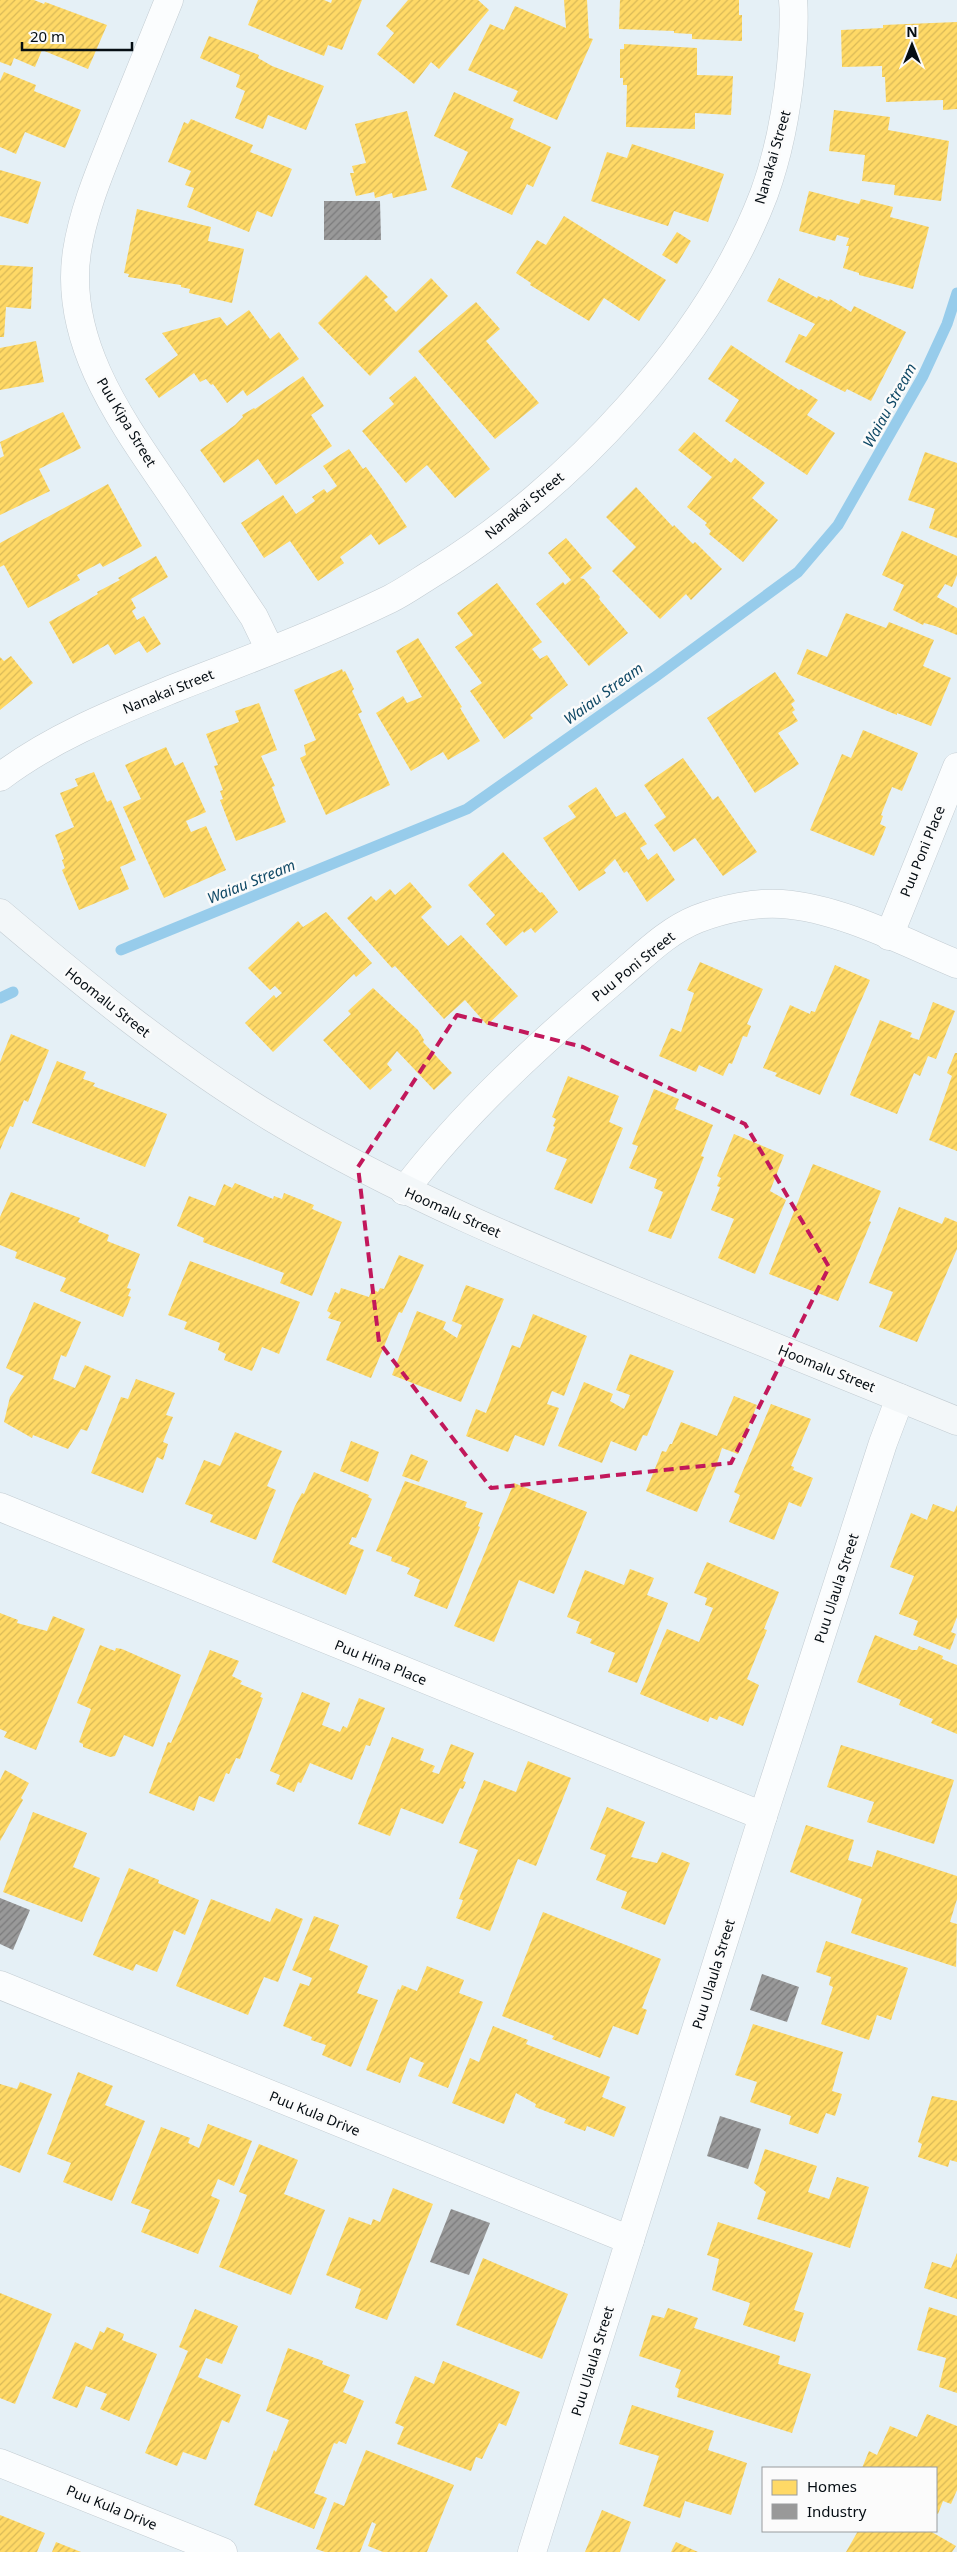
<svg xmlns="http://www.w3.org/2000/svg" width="957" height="2552" font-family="'Noto Sans',sans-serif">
<defs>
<pattern id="homes-hatch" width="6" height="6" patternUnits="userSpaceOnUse" patternTransform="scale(1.25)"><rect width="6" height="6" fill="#ffd966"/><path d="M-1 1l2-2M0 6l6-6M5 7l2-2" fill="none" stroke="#d9b958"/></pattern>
<pattern id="industry-hatch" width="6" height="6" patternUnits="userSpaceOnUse" patternTransform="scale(1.25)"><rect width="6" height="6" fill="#999"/><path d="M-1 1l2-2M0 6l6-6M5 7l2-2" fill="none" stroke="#7b7b7c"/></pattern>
</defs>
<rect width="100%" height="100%" fill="#e5f0f6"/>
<g fill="url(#homes-hatch)">
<polygon points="0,0 34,0 44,4 45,2 107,25 88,69 42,50 35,67 14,58 11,66 0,62"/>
<polygon points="258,0 324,0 331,3 332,0 362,0 342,50 328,45 324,56 248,25"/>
<polygon points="408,0 478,0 489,10 439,69 431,62 414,84 377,54 394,33 386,26"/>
<polygon points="564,0 587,0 589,38 593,39 557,120 513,101 518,91 468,70 490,24 504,30 515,6 566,28"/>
<polygon points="620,0 739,0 739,15 742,15 742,41 692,39 692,34 674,33 674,31 619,29"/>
<polygon points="957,22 957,109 943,110 943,100 886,102 885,77 882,77 882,66 842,67 841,30 883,28 883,25"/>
<polygon points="209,36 259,55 258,58 272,66 324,86 306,130 268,115 263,129 235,118 245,91 236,87 240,75 200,58"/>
<polygon points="624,44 697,48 697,75 733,76 731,115 695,113 695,129 626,127 627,85 623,85 623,78 620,78 620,49 624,49"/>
<polygon points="4,72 36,85 34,91 81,110 65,148 25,132 16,154 0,147 0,81"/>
<polygon points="454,92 514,119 510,128 551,147 533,187 527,184 512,215 451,187 468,152 434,136"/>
<polygon points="834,110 890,117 888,130 949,141 941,201 894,195 895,185 862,181 865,155 829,151"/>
<polygon points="407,111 427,190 393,198 392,193 375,198 374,192 356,196 350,173 354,173 352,166 366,163 355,124"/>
<polygon points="191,119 253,145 250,152 292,169 272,217 257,211 249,232 187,207 194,188 185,185 191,171 168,162 184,122 188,124"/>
<polygon points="632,144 724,174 708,222 674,211 668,226 591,201 607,152 627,158"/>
<polygon points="0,170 41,182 28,224 0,216"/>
<polygon points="809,191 859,204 861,199 893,207 890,217 929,227 913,289 859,275 859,273 843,268 849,246 846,246 849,238 837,235 835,241 799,231"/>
<polygon points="137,209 211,227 208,241 244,249 232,303 189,293 190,289 181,287 181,285 128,277 129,274 124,273"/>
<polygon points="564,216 666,280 639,321 604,298 589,321 530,285 531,283 516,273 537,240 546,245"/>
<polygon points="677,232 691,241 677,264 662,255"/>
<polygon points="0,265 33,267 31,309 6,307 4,337 0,337"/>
<polygon points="366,275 388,297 384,300 396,312 431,278 448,296 370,376 318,323"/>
<polygon points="779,278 817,298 818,296 829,301 830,299 851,312 854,306 906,332 871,401 847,389 845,392 785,362 799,334 806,337 815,324 767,301"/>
<polygon points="476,302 500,329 486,341 539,403 495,439 418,351"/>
<polygon points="249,310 270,339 279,332 299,359 247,396 243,390 227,403 213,384 211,385 206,379 200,382 194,373 159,398 145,379 178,355 162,333 220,317 227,326"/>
<polygon points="36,341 44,382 0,390 0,348"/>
<polygon points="731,345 799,390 801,389 818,400 807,415 835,433 807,475 725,421 739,400 708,379"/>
<polygon points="303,376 324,406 311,415 332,446 276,485 258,459 224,483 200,450 235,425 243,417 242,415 254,408 255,409"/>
<polygon points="415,376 490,469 455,498 427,465 406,483 362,431 394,404 389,398"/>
<polygon points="63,412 81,448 39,469 50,491 0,515 0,458 4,456 0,442"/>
<polygon points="694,432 731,463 735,458 765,483 752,498 778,520 743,562 709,534 711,531 705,525 707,523 687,507 712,477 678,450"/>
<polygon points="349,449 363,469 366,467 382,489 407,527 379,545 371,534 340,557 344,563 318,581 290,541 264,558 241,523 283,495 296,514 315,501 312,497 324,489 327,493 337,486 323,466"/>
<polygon points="925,452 957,463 957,538 929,528 935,509 908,500"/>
<polygon points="108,484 142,546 103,567 100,563 77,575 80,580 28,608 4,565 0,567 0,543"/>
<polygon points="636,487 673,527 674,525 693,544 695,542 722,569 691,600 686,594 660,619 612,571 636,547 606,517"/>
<polygon points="902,531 957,556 957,575 952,587 945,584 937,597 957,608 957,635 935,626 924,623 923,625 893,610 904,585 882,575"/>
<polygon points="566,538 592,568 580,578 584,579 600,597 599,599 628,633 589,666 536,604 563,582 565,585 571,580 548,553"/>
<polygon points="156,556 168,577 131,599 136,608 132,611 137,620 144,616 161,644 147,653 139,641 115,655 108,644 73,664 49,622 98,594 97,592 120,580 118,578"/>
<polygon points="497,583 542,642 532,649 540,659 547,655 568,685 530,715 533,718 504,739 470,691 482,683 455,647 473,635 457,613"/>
<polygon points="846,613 886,628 889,622 934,640 923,666 951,678 931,726 897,713 897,715 797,674 807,649 827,657"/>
<polygon points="418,638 462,707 460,708 480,741 448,760 443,752 411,771 376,713 403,696 407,703 422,697 396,651"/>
<polygon points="11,656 33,683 0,710 0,657 4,661"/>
<polygon points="342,669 343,672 345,671 354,689 352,691 362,712 358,714 390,785 326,815 300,758 306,755 304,745 316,740 294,690"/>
<polygon points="775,672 795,701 791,704 795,710 792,712 798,721 778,733 799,764 755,793 707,718"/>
<polygon points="259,703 277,750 261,756 275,786 272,787 286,822 236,841 220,800 223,799 220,791 223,790 214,766 218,765 206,734 239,722 235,711"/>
<polygon points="863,730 918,753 902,791 892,787 881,815 883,816 880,824 886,827 874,856 810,830 842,754 851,758"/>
<polygon points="166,747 175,766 183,762 206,812 186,821 191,832 206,826 226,870 164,898 123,807 141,799 125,765"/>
<polygon points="683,758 713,800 718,796 757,852 723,876 695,838 674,852 654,825 666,817 644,785"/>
<polygon points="94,772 107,802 111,800 136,860 120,867 129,889 79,910 62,870 65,868 62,860 64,859 55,835 74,827 60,793 78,786 75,779"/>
<polygon points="596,787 616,817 625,812 647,844 640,848 648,860 657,853 675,880 647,902 627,871 624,873 615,859 604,870 606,873 579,891 543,838 576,817 568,806"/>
<polygon points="503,852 540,893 542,892 558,912 535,933 531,928 524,933 523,931 506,946 486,924 495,915 468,885"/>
<polygon points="410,882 432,907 421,917 448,946 461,935 518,996 487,1025 465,1000 444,1019 395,966 392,968 347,918 371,896 376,901 390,889 395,895"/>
<polygon points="326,912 372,963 356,977 354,974 273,1052 245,1023 274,995 276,998 282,993 275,986 270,990 248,968 298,921 303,927"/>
<polygon points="700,962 763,989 747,1024 751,1026 747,1037 743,1036 732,1064 729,1063 723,1076 699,1065 696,1072 659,1056 671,1028 681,1032 694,993 687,990"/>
<polygon points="835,965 870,980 820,1095 775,1076 777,1073 763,1068 790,1005 810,1014 811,1011 815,1012"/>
<polygon points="373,988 418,1030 424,1040 423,1042 452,1073 434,1090 397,1051 387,1064 392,1070 370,1090 323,1040 351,1014 348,1011"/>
<polygon points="933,1002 955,1011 936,1059 928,1056 920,1076 914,1073 897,1114 850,1095 880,1020 912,1033 910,1037 919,1040"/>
<polygon points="11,1034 49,1050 28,1102 24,1100 13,1127 10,1126 0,1150 0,1062"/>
<polygon points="955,1053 957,1053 957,1151 929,1140 952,1076 947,1073"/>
<polygon points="57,1061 86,1072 83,1079 95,1083 93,1086 167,1114 145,1167 32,1123"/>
<polygon points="568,1076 619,1096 609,1122 623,1128 592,1204 554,1189 567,1159 546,1151 555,1127 553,1126 556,1119 552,1117"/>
<polygon points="654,1089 679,1099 675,1109 713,1125 701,1156 704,1157 671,1239 648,1231 663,1192 654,1188 657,1179 629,1168 638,1146 632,1144"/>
<polygon points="734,1134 784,1155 770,1191 786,1200 755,1274 718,1258 734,1219 711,1210 720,1187 717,1186 721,1178 717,1176"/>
<polygon points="813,1164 881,1191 869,1221 871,1222 838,1301 769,1274"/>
<polygon points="235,1183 273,1199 274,1196 282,1199 284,1193 314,1205 312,1209 342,1222 312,1296 280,1283 284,1273 203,1242 204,1238 177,1226 189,1196 215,1206 224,1184 232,1188"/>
<polygon points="11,1192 80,1218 78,1222 109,1235 107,1241 140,1254 127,1288 131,1289 128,1296 131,1297 123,1317 60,1291 66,1278 15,1258 17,1252 0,1245 0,1217"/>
<polygon points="899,1207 942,1224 945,1217 957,1222 957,1249 917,1342 879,1327 893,1292 869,1283"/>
<polygon points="399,1255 424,1265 402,1313 399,1312 392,1327 371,1378 326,1360 341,1322 328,1318 331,1313 327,1311 335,1292 339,1294 341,1288 369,1297 372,1289 378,1292 380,1288 384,1289"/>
<polygon points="190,1261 300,1302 279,1354 262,1347 252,1371 224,1360 226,1354 218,1350 220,1343 184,1329 187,1322 168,1315"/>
<polygon points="466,1285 504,1299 461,1402 392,1375 417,1311 446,1322 443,1329 457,1338 462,1325 452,1321"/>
<polygon points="34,1302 81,1322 66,1357 61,1355 53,1379 75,1388 85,1365 111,1376 87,1431 81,1429 68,1449 33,1435 32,1438 4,1422 10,1397 24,1376 6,1368"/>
<polygon points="533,1314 587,1336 564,1396 552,1391 547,1404 559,1408 544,1446 515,1435 508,1452 466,1436 476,1409 486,1413 512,1345 520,1348"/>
<polygon points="630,1354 674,1371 647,1436 643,1435 636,1451 611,1441 602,1463 558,1446 584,1382 613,1394 610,1401 624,1409 630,1395 616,1390"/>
<polygon points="136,1379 175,1393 166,1415 173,1417 163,1442 168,1444 163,1460 157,1457 143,1493 91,1473 121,1397 128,1399"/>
<polygon points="734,1396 757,1405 738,1454 722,1448 717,1463 718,1463 697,1512 646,1491 662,1451 666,1452 670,1444 672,1444 681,1422 717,1436"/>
<polygon points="771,1404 811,1419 791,1466 794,1467 793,1470 813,1478 801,1507 789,1502 774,1540 729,1522 740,1495 734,1492"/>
<polygon points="235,1432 282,1451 267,1486 276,1490 256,1540 210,1522 213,1515 185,1504 204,1460 220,1466"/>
<polygon points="351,1441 379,1452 368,1482 340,1471"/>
<polygon points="411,1454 428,1461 419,1482 402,1476"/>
<polygon points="314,1472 369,1495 368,1497 372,1499 356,1538 352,1537 349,1544 364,1550 346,1595 272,1562 295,1506 302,1493 304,1494"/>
<polygon points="405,1481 467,1502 465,1507 483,1513 478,1526 480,1527 447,1609 414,1596 420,1580 407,1574 410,1568 391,1561 392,1557 376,1551"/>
<polygon points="514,1483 587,1512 554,1594 519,1580 494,1642 454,1626"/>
<polygon points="933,1504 954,1512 957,1505 957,1617 951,1632 956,1634 950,1650 913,1635 918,1621 899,1614 914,1576 890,1567 911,1513 927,1520"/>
<polygon points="707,1562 779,1592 764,1629 767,1630 747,1679 759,1685 743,1726 719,1716 717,1720 710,1717 708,1722 640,1694 667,1629 699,1642 713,1608 705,1605 707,1598 694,1593"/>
<polygon points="630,1569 654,1578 647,1595 668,1603 637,1683 608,1672 615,1653 590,1643 592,1639 576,1633 580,1622 567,1617 585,1570 624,1585"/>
<polygon points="0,1613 18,1620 17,1623 47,1631 53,1616 85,1629 36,1750 4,1737 7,1732 0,1729"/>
<polygon points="875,1635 912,1650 917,1650 919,1646 943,1656 942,1659 957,1665 957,1734 931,1723 933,1719 899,1705 901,1700 857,1682"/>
<polygon points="100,1645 115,1651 116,1648 122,1649 181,1675 153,1747 124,1735 115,1756 110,1757 83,1747 83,1744 79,1742 91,1709 77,1703"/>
<polygon points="210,1650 239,1661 232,1676 242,1681 240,1684 262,1693 260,1697 263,1698 240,1759 236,1758 229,1774 226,1773 214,1802 199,1796 194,1811 149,1793 168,1742 171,1743"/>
<polygon points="302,1692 330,1703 322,1725 340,1732 343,1726 347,1728 359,1698 385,1708 370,1746 366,1745 352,1780 310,1763 301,1783 298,1782 294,1792 276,1784 280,1775 270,1771"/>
<polygon points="392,1737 424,1749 420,1760 435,1766 432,1772 439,1774 451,1744 474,1753 463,1781 466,1782 463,1789 460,1788 443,1824 401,1808 390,1836 358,1824"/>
<polygon points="841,1745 954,1780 934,1844 867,1822 874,1802 827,1787"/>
<polygon points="528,1761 571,1778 536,1866 518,1859 490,1931 456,1918 463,1900 459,1899 478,1850 459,1843 484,1780 516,1792"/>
<polygon points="5,1770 29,1783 21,1798 23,1800 0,1841 0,1780"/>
<polygon points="607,1807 645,1822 631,1857 657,1863 662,1852 690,1863 665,1925 621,1908 627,1892 596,1880 606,1855 590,1849"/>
<polygon points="33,1812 87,1833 73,1867 100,1878 82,1922 3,1892"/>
<polygon points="806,1825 854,1840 848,1860 872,1867 877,1850 957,1876 957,1899 950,1922 957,1924 956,1967 851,1933 862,1899 790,1872"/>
<polygon points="129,1868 159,1880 158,1883 199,1900 185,1935 174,1930 157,1972 136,1964 133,1971 93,1955"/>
<polygon points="211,1899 270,1922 276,1908 303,1919 278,1982 264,1977 248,2015 176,1986"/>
<polygon points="543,1912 661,1959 642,2008 647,2010 638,2035 613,2026 600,2058 552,2039 554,2036 502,2016"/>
<polygon points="314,1916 339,1925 329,1950 368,1966 357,1993 378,2000 351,2067 322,2055 326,2045 311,2040 312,2037 283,2026 300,1983 309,1986 312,1978 292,1970"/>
<polygon points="826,1941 908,1968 891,2020 877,2015 869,2040 821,2024 833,1987 829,1985 831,1977 816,1972"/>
<polygon points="427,1966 464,1980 459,1993 483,2002 448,2088 418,2076 424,2063 410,2057 400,2083 366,2070 398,1989 400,1990 402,1985 417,1991"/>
<polygon points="753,2024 843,2052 832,2091 842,2094 835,2116 826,2113 818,2134 789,2124 791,2116 750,2102 757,2082 735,2075"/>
<polygon points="493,2026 528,2040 526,2044 610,2077 602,2097 626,2107 614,2137 587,2126 585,2131 564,2123 566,2119 535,2107 536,2104 516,2093 504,2124 452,2103 470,2058 479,2062"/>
<polygon points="78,2072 113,2086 105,2105 145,2121 112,2201 63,2182 71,2163 47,2154"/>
<polygon points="20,2082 52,2094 20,2173 0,2165 0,2084 17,2089"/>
<polygon points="932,2096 957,2101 957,2162 950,2160 948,2167 918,2157 922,2144 918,2142"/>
<polygon points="208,2124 252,2141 234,2186 218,2179 211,2196 220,2200 198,2254 141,2232 150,2210 131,2203 161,2127 190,2138 188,2143 199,2148"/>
<polygon points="259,2144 298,2160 284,2194 325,2210 291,2295 219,2267 247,2195 239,2192"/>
<polygon points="765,2149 817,2166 808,2192 829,2199 837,2177 869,2187 850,2248 757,2219 766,2192 754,2183"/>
<polygon points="393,2188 433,2204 387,2320 355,2308 361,2289 326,2275 349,2217 371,2225 373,2219 380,2222"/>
<polygon points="718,2222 813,2253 794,2310 804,2313 795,2342 743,2325 750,2303 712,2290 719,2259 707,2255"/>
<polygon points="957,2253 957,2299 924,2288 932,2262 951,2268"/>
<polygon points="483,2258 568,2294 542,2359 456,2325"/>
<polygon points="0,2293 52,2314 15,2404 0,2398"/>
<polygon points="929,2307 957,2316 957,2393 939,2387 946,2358 917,2350"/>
<polygon points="668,2308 698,2318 694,2328 780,2356 778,2364 811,2374 792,2433 677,2397 679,2389 675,2387 681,2370 639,2356 652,2315 664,2318"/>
<polygon points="195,2309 238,2326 222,2364 206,2358 198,2377 241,2395 229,2423 222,2420 206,2460 183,2452 177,2466 145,2453 188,2351 179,2347"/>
<polygon points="107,2327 124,2334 122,2340 157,2354 129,2421 100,2409 107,2394 86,2386 77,2408 52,2398 75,2342 92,2350 100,2331 104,2333"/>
<polygon points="288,2348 323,2361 322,2364 350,2375 343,2392 364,2401 346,2444 339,2441 337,2444 334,2443 314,2493 327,2498 314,2529 254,2505 274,2450 276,2452 289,2420 266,2411"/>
<polygon points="443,2361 520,2392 506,2426 499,2423 482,2459 476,2457 471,2471 397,2444 404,2427 395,2423 415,2376 434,2384"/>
<polygon points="632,2405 714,2431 708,2450 747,2463 731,2515 685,2501 680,2518 643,2506 659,2456 619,2444"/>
<polygon points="927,2414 957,2426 957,2490 951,2504 943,2501 938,2514 936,2513 936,2468 862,2468 869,2451 877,2455 890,2426 917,2437"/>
<polygon points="366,2450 454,2485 427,2552 383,2552 368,2546 376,2524 372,2522 360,2552 325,2552 316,2549 334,2502 344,2506"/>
<polygon points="602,2510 631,2522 620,2552 585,2552"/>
<polygon points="0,2515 45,2533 37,2552 0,2552"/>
<polygon points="858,2531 930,2531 956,2546 952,2552 846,2552"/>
<polygon points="56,2542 81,2552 52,2552"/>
<polygon points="676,2542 698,2552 671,2552"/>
</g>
<g fill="url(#industry-hatch)">
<polygon points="324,201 380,201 381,240 324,240"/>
<polygon points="0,1898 30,1910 13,1950 0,1944"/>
<polygon points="762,1974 799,1987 787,2022 750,2010"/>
<polygon points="720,2116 761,2129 748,2169 707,2156"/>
<polygon points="451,2209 490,2223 469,2275 430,2262"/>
</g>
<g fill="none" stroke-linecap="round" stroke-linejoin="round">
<g stroke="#97cceb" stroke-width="11">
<polyline points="121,950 467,809 655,677 798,572 838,525 923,376 947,324 957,293"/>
<polyline points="0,998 13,992"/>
</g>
<g stroke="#c3ccd2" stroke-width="29">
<g id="street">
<path d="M169 0C152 42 135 84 118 126 102 167 84 207 77 251 63 343 123 423 172 495 199 535 226 576 254 617L270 650"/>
<path d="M0 777C53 737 114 713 175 688 247 660 320 633 390 599 406 591 421 580 436 571 569 489 708 341 764 194 779 153 787 109 791 66 793 44 795 21 793 0"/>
<polyline points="889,936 957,767"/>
<path d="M404 1191C465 1111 541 1042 618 977 643 956 667 931 697 919 723 909 755 902 782 904 840 908 904 942 957 964"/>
<polyline points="0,1507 763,1816"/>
<polyline points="0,1985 630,2240"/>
<polyline points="0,2463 223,2552"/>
<polyline points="532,2552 763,1816 883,1443 900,1398"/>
</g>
</g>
<g stroke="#c3ccd2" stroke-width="29">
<path id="secondary" d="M0 913C86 986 174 1058 271 1117 409 1200 559 1259 708 1320 791 1353 874 1388 957 1421"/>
</g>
<use href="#street" stroke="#fbfdfe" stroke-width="28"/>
<use href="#secondary" stroke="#f3f7f9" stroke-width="28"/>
</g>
<path fill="none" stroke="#c2185b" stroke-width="4" stroke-dasharray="10 6" stroke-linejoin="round" d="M457 1015 583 1047 745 1124 829 1267 731 1463 491 1488 379 1342 358 1167Z"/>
<g text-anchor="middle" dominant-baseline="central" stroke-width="5" stroke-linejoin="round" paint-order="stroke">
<g font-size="14" fill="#050d13" stroke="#fbfbfb">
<text transform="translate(772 157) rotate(-74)">Nanakai Street</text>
<text transform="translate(127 422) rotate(59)">Puu Kipa Street</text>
<text transform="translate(524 505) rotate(-39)">Nanakai Street</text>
<text transform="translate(168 691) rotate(-22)">Nanakai Street</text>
<text transform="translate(922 851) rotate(-68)">Puu Poni Place</text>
<text transform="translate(633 966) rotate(-39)">Puu Poni Street</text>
<text transform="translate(108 1002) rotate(38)">Hoomalu Street</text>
<text transform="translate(453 1212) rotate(24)">Hoomalu Street</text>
<text transform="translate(827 1368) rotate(22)">Hoomalu Street</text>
<text transform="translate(836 1588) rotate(-72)">Puu Ulaula Street</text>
<text transform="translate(381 1662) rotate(22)">Puu Hina Place</text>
<text transform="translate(713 1974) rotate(-73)">Puu Ulaula Street</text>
<text transform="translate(315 2113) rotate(22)">Puu Kula Drive</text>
<text transform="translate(592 2361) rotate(-73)">Puu Ulaula Street</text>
<text transform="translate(112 2507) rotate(22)">Puu Kula Drive</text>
</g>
<g font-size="15" font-style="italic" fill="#104966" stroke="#fbfbfb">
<text transform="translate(889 405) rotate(-61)">Waiau Stream</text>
<text transform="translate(603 693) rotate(-36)">Waiau Stream</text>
<text transform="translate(251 881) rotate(-22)">Waiau Stream</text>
</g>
</g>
<rect x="762" y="2467" width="175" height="65" fill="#fbfbfb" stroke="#999c9e"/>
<rect x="772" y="2480" width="25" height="15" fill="#ffd966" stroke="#999c9e"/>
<text x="807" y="2492" font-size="15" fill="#050d13">Homes</text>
<rect x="772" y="2504" width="25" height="15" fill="#999999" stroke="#999c9e"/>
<text x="807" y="2517" font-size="15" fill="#050d13">Industry</text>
<g transform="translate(912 45)" stroke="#fbfbfb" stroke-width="4" paint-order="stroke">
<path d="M0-4L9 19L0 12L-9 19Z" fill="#050d13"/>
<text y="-8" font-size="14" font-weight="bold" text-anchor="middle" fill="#050d13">N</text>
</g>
<path d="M22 42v8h110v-8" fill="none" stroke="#050d13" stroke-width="2.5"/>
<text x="30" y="42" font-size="15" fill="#050d13" stroke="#fbfbfb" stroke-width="4" paint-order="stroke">20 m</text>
</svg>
